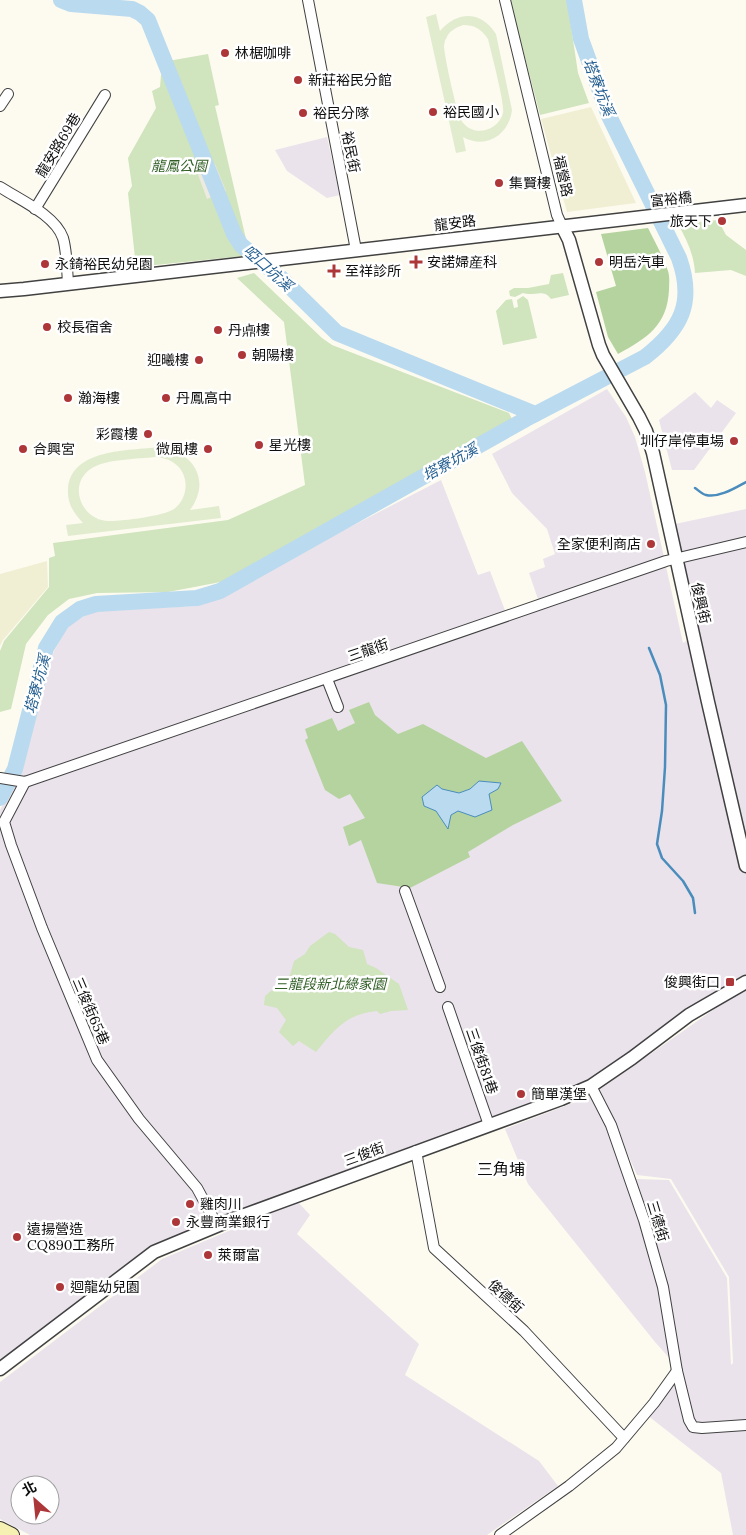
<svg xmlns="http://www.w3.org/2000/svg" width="746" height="1535" font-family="Lora,'Noto Sans TC',serif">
<rect width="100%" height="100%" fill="#fdfbf0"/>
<g fill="#eae3eb" fill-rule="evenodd">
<polygon points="327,137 340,195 327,198 287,171 275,150"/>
<polygon points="607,389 626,417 635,437 645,472 683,643 700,632 675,524 746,509 746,1535 733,1535 721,1473 647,1415 680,1370 655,1342 528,1184 505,1129 591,1096 608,1126 619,1162 636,1179 669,1180 727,1278 731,1365 733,1363 729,1277 671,1179 637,1175 599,1090 716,1008 712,993 684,1010 587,1085 158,1246 0,1360 0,810 13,787 54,651 67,627 92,611 197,606 441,480 478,575 490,571 506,613 539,602 529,573 545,567 543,559 555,554 547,529 512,493 492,454"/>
<polygon points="695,392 711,408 717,400 736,413 694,470 672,470 659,420"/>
<path d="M298 1202 310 1215 297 1234 419 1344 405 1375 539 1461 558 1486 487 1535H30L0 1519V1382L162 1259ZM20 1485H50V1515H20Z"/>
</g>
<g fill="#f1efd3">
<polygon points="591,107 636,203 567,212 541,119"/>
<polygon points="47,561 48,587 3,640 0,646 0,574"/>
</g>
<g fill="#d0e4bd">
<polygon points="510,0 567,0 578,73 589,103 540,115"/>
<polygon points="208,54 219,105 215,106 246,239 240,234 224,194 214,198 232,241 243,256 136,267 128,193 132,186 128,158 156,108 152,91 160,87 161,75 168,61"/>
<path d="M718 220 726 235 746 250V276L731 270 695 273C694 255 687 240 678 224Z"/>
<polygon points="254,273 322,338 332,345 509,413 512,419 510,421 226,581 168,592 97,593 69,599 48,615 26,644 11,709 0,712 0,651 4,641 49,587 49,558 55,556 53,543 228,520 305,485 284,322 237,278"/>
<path d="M563 273 569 295 551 299C543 288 534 297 523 293L515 297 510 296 509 291 514 288H528L549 284 551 275Z"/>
<polygon points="523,296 528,300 537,338 503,345 496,311 506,300 512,299 514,308 518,307 517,300"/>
<path d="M329 932 335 934 349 947 363 950 367 964 376 968 399 984 408 1010 391 1011 380 1014 377 1011C346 1014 334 1030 316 1052L299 1041 293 1046 279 1032 286 1020 277 1008 264 1005 265 996 290 975 294 961 305 954 310 946Z"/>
</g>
<g fill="#b5d39e">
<path d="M648 228C655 242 663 256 668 271 670 277 669 284 669 290 667 326 647 338 618 354L608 337 596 292 616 286 601 234Z"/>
<polygon points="369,702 375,715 398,734 423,724 486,758 522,741 562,801 513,825 468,852 470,857 410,888 377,883 361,840 349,846 343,827 365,818 350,794 339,799 325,790 305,740 308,738 305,729 332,718 338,731 355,723 349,710"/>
</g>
<g fill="#e1ecce" fill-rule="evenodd">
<path d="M436 14 440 31C457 11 481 10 496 34L512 110C509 135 486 150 463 137L466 151 456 153 426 17ZM463 25C475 25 481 29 488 39 491 52 505 104 503 113 498 132 472 138 461 120 457 114 444 55 444 46 444 46 445 39 446 39 449 31 455 28 463 25Z"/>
<path d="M159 447C193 451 212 480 190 510L219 506 221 518 68 536 66 525 83 523C73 512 67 503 68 489 71 448 129 451 159 447ZM156 457C162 458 169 459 174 463 190 474 189 498 174 509 164 516 123 521 110 521 82 522 66 484 92 468 107 459 138 459 156 457Z"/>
</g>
<polygon fill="#edeadf" points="215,164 226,191 207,199 197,172"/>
<polygon fill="#badaef" stroke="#4a8dbd" points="479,781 501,783 498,789 489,794 492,810 475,817 458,811 451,815 448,829 436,811 424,806 422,797 437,785 442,789 459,793 470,789"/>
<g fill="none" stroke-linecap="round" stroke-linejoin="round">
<g stroke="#4a8dbd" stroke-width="2.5">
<path d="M695 488C698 490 702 494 706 495 719 498 735 488 746 482"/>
<polyline points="649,648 660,675 666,705 665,767 662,811 657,844 662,858 683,881 693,898 695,913"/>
</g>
<g stroke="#badaef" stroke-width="16">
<polyline points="61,0 71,4 132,9 140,13 148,20 234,234 241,245 281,278 337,333 535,414"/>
<path d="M0 798 15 769 46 648 62 622 80 609 96 604 197 598 220 591 526 419 645 357C681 329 695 303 679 258L609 116 581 39 574 0"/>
</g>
<g stroke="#414141" stroke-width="12">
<g id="minor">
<polyline points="308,0 356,250"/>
<polyline points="505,0 557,215 562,226"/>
<polyline points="0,106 8,94"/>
<path d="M0 187C20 200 55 215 63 238 67 252 67 269 68 284"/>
<polyline points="35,209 105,95"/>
<polyline points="327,679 338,707"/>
<polyline points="0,778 25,782 666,561 746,542"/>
<polyline points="25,782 4,822 11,845 42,928 97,1060 139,1119 197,1188 217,1225"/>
<polyline points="405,891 440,987"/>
<polyline points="448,1007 489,1125"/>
<polyline points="591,1086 611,1125 644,1220 663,1287 677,1371 689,1420 693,1427 702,1428 746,1425"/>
<polyline points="416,1151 434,1248 524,1331 624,1438"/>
<polyline points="500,1535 569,1486 616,1448 654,1403 677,1371"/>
</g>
</g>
<g stroke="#414141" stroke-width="15">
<g id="tertiary">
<polyline points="562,226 569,240 599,345 603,355 639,417 646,431 653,453 708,702 746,866"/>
<polyline points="0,291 24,289 746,205"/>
<polyline points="0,1369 154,1252 231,1220 561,1099 591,1086 632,1058 689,1015 746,982"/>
</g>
</g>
<g stroke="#303030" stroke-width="16">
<polyline id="secondary" points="0,1529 12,1535"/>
</g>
<use href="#minor" stroke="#fff" stroke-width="10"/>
<use href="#tertiary" stroke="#fff" stroke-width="12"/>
<use href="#secondary" stroke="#f6f0b3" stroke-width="14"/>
</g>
<g fill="#ad3639" stroke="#fff" stroke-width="2">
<circle cx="225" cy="53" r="5"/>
<circle cx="298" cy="80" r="5"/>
<circle cx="433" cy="112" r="5"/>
<circle cx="303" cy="113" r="5"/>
<circle cx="499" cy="183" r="5"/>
<circle cx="722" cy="221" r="5"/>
<path d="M413.5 254.5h5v5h5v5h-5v5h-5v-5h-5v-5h5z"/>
<circle cx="599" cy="262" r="5"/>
<circle cx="45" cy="264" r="5"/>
<path d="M331.5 263.5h5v5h5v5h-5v5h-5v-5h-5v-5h5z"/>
<circle cx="47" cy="327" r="5"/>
<circle cx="218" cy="330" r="5"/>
<circle cx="242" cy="355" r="5"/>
<circle cx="199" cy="360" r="5"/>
<circle cx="68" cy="398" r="5"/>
<circle cx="166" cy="398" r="5"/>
<circle cx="148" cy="434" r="5"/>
<circle cx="734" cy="441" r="5"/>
<circle cx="259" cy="445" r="5"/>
<circle cx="23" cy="449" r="5"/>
<circle cx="208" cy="449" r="5"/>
<circle cx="651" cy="544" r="5"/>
<rect x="725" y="977" width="10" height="10" rx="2.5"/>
<circle cx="521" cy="1094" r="5"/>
<circle cx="190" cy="1204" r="5"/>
<circle cx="176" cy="1222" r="5"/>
<circle cx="17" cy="1237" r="5"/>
<circle cx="208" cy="1255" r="5"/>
<circle cx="60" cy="1287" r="5"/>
</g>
<g text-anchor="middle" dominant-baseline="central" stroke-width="5" stroke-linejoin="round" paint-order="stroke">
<g font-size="14" fill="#0e0e0e" stroke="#fff" text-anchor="start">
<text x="235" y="53">林椐咖啡</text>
<text x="308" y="80">新莊裕民分館</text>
<text x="443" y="112">裕民國小</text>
<text x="313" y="113">裕民分隊</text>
<text x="509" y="183">集賢樓</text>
<text x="712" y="221" text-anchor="end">旅天下</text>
<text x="427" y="262">安諾婦産科</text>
<text x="609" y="262">明岳汽車</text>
<text x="55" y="264">永錡裕民幼兒園</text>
<text x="345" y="271">至祥診所</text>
<text x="57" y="327">校長宿舍</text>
<text x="228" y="330">丹鼑樓</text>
<text x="252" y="355">朝陽樓</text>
<text x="189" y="360" text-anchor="end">迎曦樓</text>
<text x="78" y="398">瀚海樓</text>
<text x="176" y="398">丹鳳高中</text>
<text x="138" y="434" text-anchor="end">彩霞樓</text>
<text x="724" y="441" text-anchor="end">圳仔岸停車場</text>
<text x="269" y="445">星光樓</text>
<text x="33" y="449">合興宮</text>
<text x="198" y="449" text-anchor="end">微風樓</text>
<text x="641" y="544" text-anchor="end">全家便利商店</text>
<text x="720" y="982" text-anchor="end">俊興街口</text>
<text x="531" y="1094">簡單漢堡</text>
<text x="200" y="1204">雞肉川</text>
<text x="186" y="1222">永豐商業銀行</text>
<text x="27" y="1229">遠揚營造<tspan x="27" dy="16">CQ890工務所</tspan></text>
<text x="218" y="1255">萊爾富</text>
<text x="70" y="1287">迴龍幼兒園</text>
</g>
<g font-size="14" fill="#0e0e0e" stroke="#fff">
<text transform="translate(58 145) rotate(-59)">龍安路69巷</text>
<text transform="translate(351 152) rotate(79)">裕民街</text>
<text transform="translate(563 176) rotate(77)">福營路</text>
<text transform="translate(671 199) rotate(-6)">富裕橋</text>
<text transform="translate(455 223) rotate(-7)">龍安路</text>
<text transform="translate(701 603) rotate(77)">俊興街</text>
<text transform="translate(368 650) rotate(-19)">三龍街</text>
<text transform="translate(91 1011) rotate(67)">三俊街65巷</text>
<text transform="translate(482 1061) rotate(71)">三俊街81巷</text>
<text transform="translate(364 1154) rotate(-20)">三俊街</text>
<text transform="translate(658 1221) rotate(73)">三德街</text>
<text transform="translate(506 1296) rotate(42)">俊德街</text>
</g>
<g font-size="14" font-style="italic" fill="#305e25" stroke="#fff">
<text x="179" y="166">龍鳳公園</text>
<text x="330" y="984">三龍段新北綠家園</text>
</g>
<g font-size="15" font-style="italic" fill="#255f91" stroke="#fff">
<text transform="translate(599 87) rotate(69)">塔寮坑溪</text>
<text transform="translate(268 268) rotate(42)">啞口坑溪</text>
<text transform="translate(450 462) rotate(-29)">塔寮坑溪</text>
<text transform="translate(37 684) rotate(-75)">塔寮坑溪</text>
</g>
<g font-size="16" fill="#0e0e0e" stroke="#fff">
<text x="501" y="1169">三角埔</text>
</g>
</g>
<g transform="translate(35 1500) rotate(333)"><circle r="24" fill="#ffffff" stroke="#9f9f9f"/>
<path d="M0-4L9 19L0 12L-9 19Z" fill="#ad3639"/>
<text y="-8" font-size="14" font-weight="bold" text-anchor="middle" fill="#0e0e0e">北</text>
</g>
</svg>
